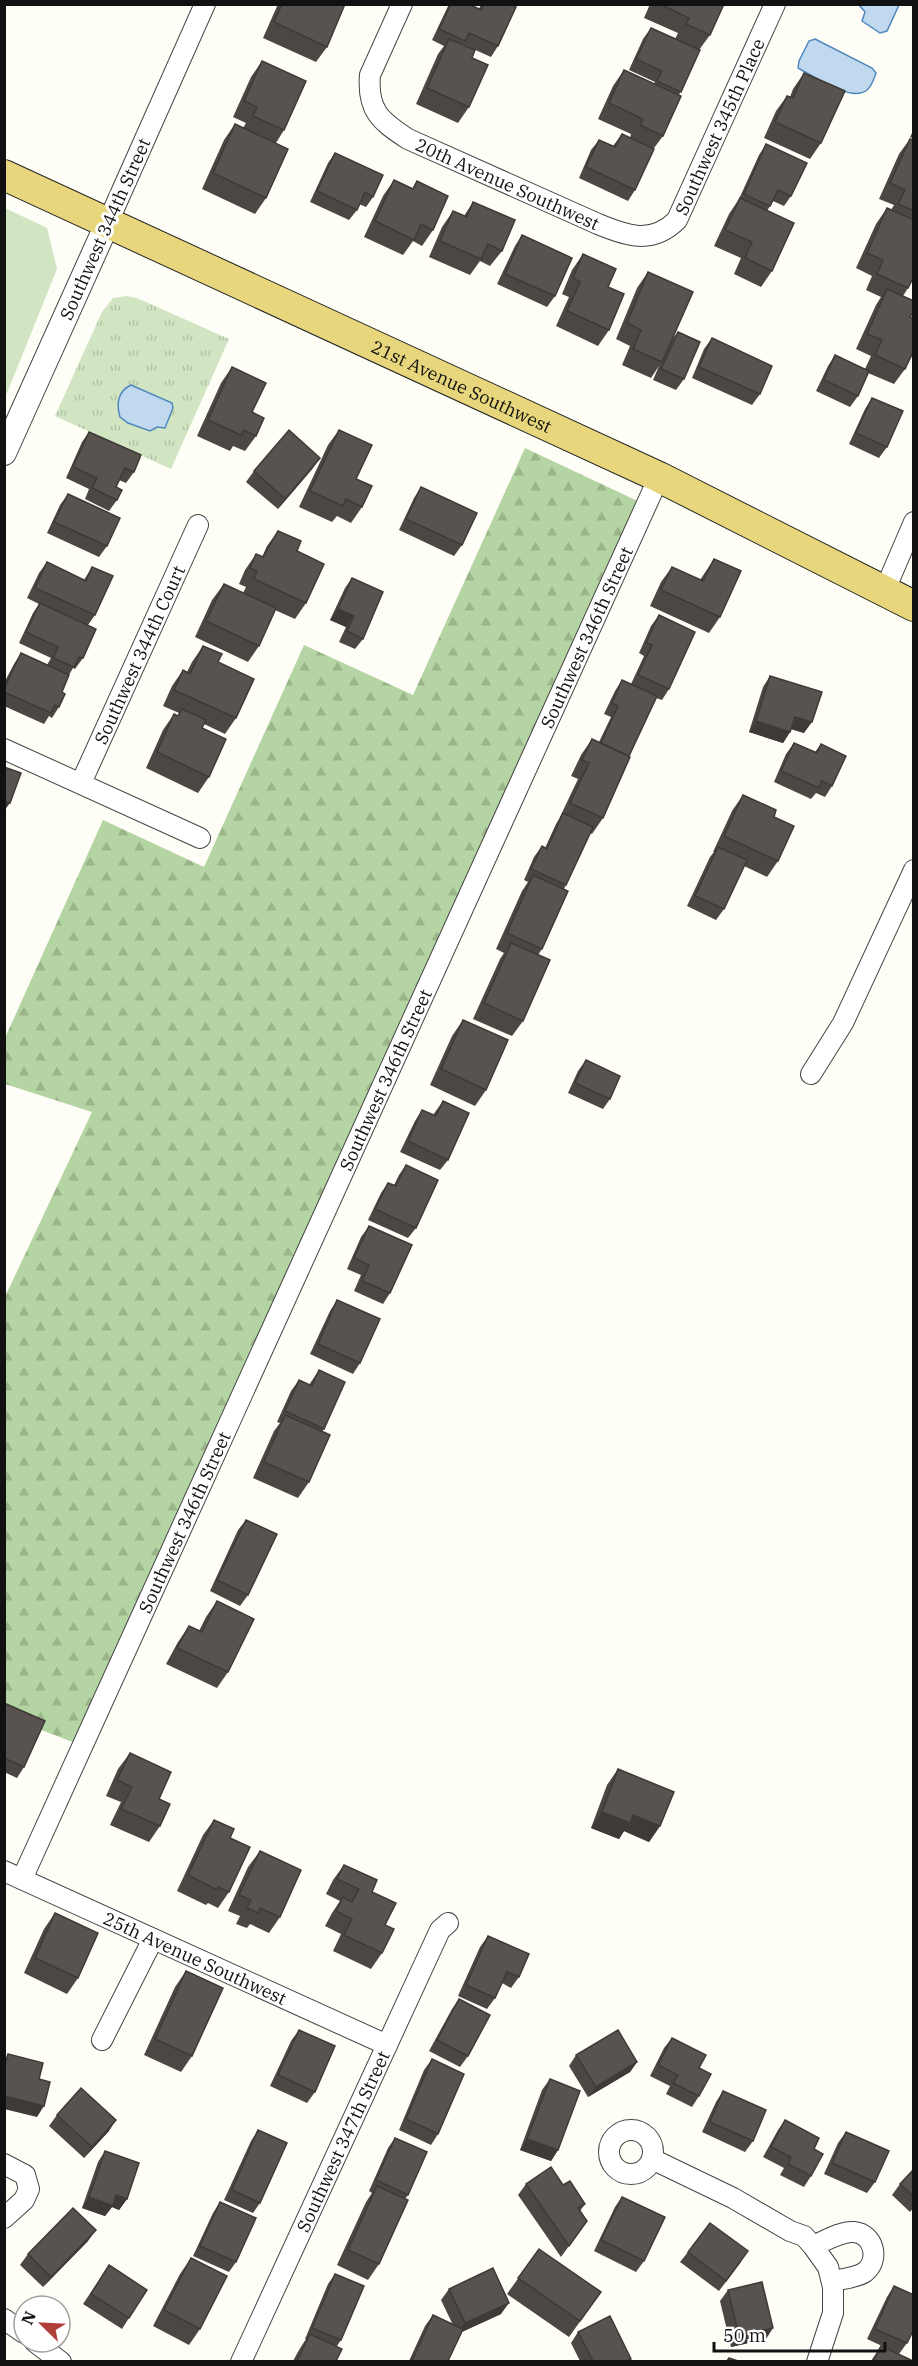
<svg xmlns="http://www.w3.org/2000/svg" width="918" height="2366" font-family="'IBM Plex Serif',serif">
<defs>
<pattern id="grass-tufts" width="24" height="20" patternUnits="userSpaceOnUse" patternTransform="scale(1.5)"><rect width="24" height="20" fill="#d1e5c2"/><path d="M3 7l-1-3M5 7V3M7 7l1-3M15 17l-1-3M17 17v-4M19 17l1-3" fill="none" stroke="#b2c3a6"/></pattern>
<pattern id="forest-firs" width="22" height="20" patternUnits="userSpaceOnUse" patternTransform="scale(1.5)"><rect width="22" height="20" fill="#b5d4a3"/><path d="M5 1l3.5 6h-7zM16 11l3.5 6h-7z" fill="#9bb58b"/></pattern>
</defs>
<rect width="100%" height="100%" fill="#fefdf6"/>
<polygon fill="url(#grass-tufts)" points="126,296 137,298 229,339 171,469 55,416 102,312 113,298"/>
<polygon fill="url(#forest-firs)" points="525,448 646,505 83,1746 5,1716 4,1299 92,1112 5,1084 5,1038 103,820 204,867 304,645 413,695"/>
<polygon fill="#d1e5c2" points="5,208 47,228 57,269 5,398"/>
<g fill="#c0d9ef" stroke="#5088bd" stroke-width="1.5">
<polygon points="859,5 899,5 887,31 880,33 862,21 865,12"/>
<path d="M815 39 872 68 876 73C874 79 872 86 867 90 851 103 814 76 798 68L799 61 809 41Z"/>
<path d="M131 385 172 403 173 408 165 428 157 427 150 431 128 423 120 417C116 404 118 391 131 385Z"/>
</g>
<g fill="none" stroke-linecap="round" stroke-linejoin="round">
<g stroke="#444" stroke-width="22">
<g id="minor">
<path id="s1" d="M402 4 370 75C367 110 380 121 408 139L598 224C627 236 652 245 677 220L775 4"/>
<polyline points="108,222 205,4"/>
<polyline points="884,592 914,522"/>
<polyline points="4,749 200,838"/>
<path id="s2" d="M81 783 198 525"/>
<polyline points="811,1074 843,1023 914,870"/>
<path id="s3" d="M4 1871 387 2045"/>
<path id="s4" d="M22 1879 659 477"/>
<polyline points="102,2040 153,1939"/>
<circle cx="631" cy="2152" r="22"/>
<polyline points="652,2159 733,2198 790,2231 804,2236 813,2246 828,2267 833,2287 833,2313 817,2362"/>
<polyline points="4,2164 25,2175 29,2189 24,2200 4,2218"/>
<path d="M813 2246C825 2241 841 2231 854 2232 874 2234 880 2260 865 2272 856 2278 842 2279 832 2281"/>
<polyline points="4,2319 24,2333"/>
<polyline points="35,2342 61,2362"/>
<path id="s5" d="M241 2362 440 1930 448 1923"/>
</g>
</g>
<g stroke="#444" stroke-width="26">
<polyline id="tertiary" points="4,453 108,222"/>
</g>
<g stroke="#222" stroke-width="32">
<g id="primary">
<path id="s6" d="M4 175 659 477 914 606"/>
</g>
</g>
<use href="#minor" stroke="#fff" stroke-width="20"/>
<use href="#tertiary" stroke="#fff" stroke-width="24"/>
<use href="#primary" stroke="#e7d67c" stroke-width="30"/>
</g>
<g fill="#4c4743">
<polygon points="278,4 345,4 327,47 316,62 263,38"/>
<polygon points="449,4 469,4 479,9 481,4 512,4 498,46 491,57 462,44 472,58 469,107 458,123 416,104 438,54 444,46 432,40"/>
<polygon points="650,4 724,4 710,35 699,50 679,95 663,136 654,148 635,190 628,201 579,178 591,150 599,140 613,146 622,134 630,138 631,134 598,119 613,86 624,70 654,84 655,82 629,70 643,39 651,28 675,39 678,33 644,18"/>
<polygon points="262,61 284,130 276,143 266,198 255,214 202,189 224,140 235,124 243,128 246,123 233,117 251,77"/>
<polygon points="804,73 821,143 810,159 764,138 776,111 787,96 790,97 793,89"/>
<polygon points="914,129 914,139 910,137"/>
<polygon points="910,139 914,140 914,276 908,288 903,296 910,317 905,369 894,384 868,373 858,396 850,407 816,391 828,366 835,355 865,369 871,356 856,349 876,305 881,297 866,290 872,276 856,268 876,224 887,208 891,210 894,205 879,199 899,154"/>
<polygon points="766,144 791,196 784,206 773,201 767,211 772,271 761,287 734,274 741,258 714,246 729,214 739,199 759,155"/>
<polygon points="335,153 373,197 366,207 359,204 357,210 349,220 310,202 328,163"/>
<polygon points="394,180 412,189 417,181 433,230 422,246 413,241 403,255 364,237 383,196"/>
<polygon points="473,202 502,251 490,266 480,261 470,275 429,257 442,227 453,211 464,216"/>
<polygon points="522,235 555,296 547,307 497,284 515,246"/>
<polygon points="583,254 609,330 598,346 556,326 569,297 562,294 572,270"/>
<polygon points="648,272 672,339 678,332 684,379 676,390 653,380 659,366 651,378 622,365 630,346 616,339 637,288"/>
<polygon points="712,338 760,394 752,405 692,378 704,349"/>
<polygon points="232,367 252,412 256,436 245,451 233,446 230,451 197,436 221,383"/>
<polygon points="872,398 887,447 879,458 849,444 865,409"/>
<polygon points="339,430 356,479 362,507 351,523 337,516 332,522 299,507 328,445"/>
<polygon points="89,432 134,472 126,483 119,480 116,487 117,500 109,511 85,499 89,489 66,478 82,442"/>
<polygon points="313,468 278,509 246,482 254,471"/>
<polygon points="421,487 462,545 454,556 399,530 414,498"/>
<polygon points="68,494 107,546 99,557 47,533 60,505"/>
<polygon points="278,531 297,551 306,603 295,619 275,610 259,646 248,662 195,637 212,600 224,584 243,593 246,587 239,584 245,570 256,554 262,557 267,546"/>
<polygon points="714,559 720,617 709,633 650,606 661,582 672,567 700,580"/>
<polygon points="47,562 84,580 92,567 95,615 88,625 83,658 75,669 73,668 69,675 62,692 59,707 52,718 49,716 44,724 4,706 4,683 14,664 21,653 47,665 51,658 19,643 33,613 39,604 27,598 39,573"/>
<polygon points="352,578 363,639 355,649 339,642 346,627 330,620 345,588"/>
<polygon points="659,615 669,689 662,700 656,698 629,756 603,818 592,834 590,833 564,889 542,949 538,955 523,1021 512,1036 473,1019 500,959 504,953 496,949 522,891 528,882 524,880 534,857 542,846 545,848 556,824 559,819 578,779 571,776 581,755 592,739 599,742 611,717 604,714 615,691 622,680 631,684 644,656 639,653 651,626"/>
<polygon points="203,646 218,662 236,718 225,734 204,724 202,728 209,777 198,793 146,768 163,730 174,714 177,716 179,713 163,706 172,686 183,670 187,672 192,662"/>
<polygon points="770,676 804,733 791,729 790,732 783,743 749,732 763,687"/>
<polygon points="794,743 815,752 821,744 832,786 825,797 816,793 811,799 774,782 786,754"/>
<polygon points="743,795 774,817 778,861 767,877 744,866 724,909 716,920 687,906 710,857 714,852 713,852 732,811"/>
<polygon points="463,1020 486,1090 475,1106 430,1085 452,1036"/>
<polygon points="586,1060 610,1099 603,1109 568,1093 578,1071"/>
<polygon points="443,1101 448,1160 440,1170 400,1152 415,1121 422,1110 433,1115"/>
<polygon points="406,1165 416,1228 408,1238 368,1220 381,1193 388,1183 394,1185 399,1175"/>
<polygon points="369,1226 390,1293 383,1304 354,1291 361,1275 347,1269 361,1237"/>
<polygon points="337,1300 360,1363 353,1374 310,1354 330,1311"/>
<polygon points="319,1370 324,1429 322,1432 309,1482 298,1498 253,1478 274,1431 280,1423 277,1422 291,1391 299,1380 309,1385"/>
<polygon points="246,1520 248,1595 240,1606 210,1591 238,1530"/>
<polygon points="217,1601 228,1672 217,1688 166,1664 178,1642 189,1626 199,1631 206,1617"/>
<polygon points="4,1703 24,1767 17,1778 4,1772"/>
<polygon points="130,1753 159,1799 160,1826 149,1842 110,1825 121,1802 106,1796 118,1769"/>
<polygon points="618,1769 660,1826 649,1842 624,1831 619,1839 591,1828 607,1785"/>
<polygon points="214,1820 230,1838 229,1892 218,1908 208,1903 206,1905 177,1891 203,1835"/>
<polygon points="260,1851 280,1917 269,1933 250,1924 247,1928 236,1924 240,1916 228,1911 248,1867"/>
<polygon points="344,1865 372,1892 385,1925 382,1953 371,1969 333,1951 341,1934 325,1926 332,1913 340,1901 326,1894 333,1880"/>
<polygon points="55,1913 78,1978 67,1994 24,1973 44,1929"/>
<polygon points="488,1936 519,1977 511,1988 502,1983 495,1998 487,2009 458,1996 480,1947"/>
<polygon points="186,1971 192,2056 181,2072 144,2055 175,1987"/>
<polygon points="459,1999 468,2056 460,2067 429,2051 452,2009"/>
<polygon points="299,2030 315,2092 307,2103 270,2086 291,2041"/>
<polygon points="672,2038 699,2068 699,2096 692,2107 666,2094 670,2086 650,2076 664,2048"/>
<polygon points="576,2055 637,2062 630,2072 588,2097 569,2066"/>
<polygon points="432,2059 438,2134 431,2145 399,2130 424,2070"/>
<polygon points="550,2079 558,2150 551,2161 520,2150 542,2090"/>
<polygon points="723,2091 753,2141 745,2152 702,2132 716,2102"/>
<polygon points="57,2115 109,2131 84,2158 49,2126"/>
<polygon points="785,2120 814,2149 811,2176 804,2187 780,2175 784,2168 763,2157 778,2130"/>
<polygon points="258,2130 260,2203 253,2213 224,2200 251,2141"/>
<polygon points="846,2132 875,2182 867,2193 824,2174 838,2143"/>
<polygon points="395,2138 408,2195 405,2199 379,2264 368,2280 337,2265 366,2202 372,2193 369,2191 388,2148"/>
<polygon points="105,2151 127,2199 119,2210 112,2207 105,2216 82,2208 98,2162"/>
<polygon points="914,2169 914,2207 910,2212 892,2195 900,2184"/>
<polygon points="526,2184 563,2185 585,2204 580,2211 587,2221 561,2257 518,2195"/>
<polygon points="622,2197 644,2261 636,2272 594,2251 615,2207"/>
<polygon points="220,2202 236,2262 229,2272 193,2256 213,2213"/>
<polygon points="88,2241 43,2287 20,2265 28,2254"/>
<polygon points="539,2249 601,2292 569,2337 507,2294"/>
<polygon points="688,2252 741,2262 719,2291 680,2262"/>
<polygon points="191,2258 200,2329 189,2345 153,2326 180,2274"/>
<polygon points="109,2265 129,2318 122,2329 83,2304"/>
<polygon points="335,2274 341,2340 337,2346 336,2361 293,2361 299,2350 306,2339 305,2339 328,2284"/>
<polygon points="894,2286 907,2343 899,2354 867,2339 887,2297"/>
<polygon points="449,2289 501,2314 462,2332 448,2361 409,2361 425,2326 433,2315 453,2325 441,2300"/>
<polygon points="728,2290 766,2339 731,2347 720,2301"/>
<polygon points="578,2332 630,2361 580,2361 571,2343"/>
<polygon points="881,2346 911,2361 871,2361"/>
</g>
<g fill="#3e3a37">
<polygon points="320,458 313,468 278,509 285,499"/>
<polygon points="338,609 354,616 346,627 330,620"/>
<polygon points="795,717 812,722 804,733 788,728"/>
<polygon points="756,721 790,732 783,743 749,732"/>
<polygon points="4,801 10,803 4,811"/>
<polygon points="602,1812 633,1815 660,1826 649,1842 624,1831 619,1839 591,1828"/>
<polygon points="637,2062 630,2072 588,2097 596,2087"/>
<polygon points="4,2096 44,2106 37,2117 4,2109"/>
<polygon points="116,2120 109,2131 84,2158 92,2147"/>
<polygon points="527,2139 558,2150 551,2161 520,2150"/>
<polygon points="116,2195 127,2199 119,2210 112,2207 105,2216 82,2208 89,2197"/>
<polygon points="96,2230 88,2241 43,2287 51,2277"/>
<polygon points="509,2303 501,2314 457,2334 465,2323"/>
<polygon points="773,2328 766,2339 731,2347 739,2336"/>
</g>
<g fill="#58534e" stroke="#3e3a37" stroke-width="1.5">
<polygon points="282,4 345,4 327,47 274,22"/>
<polygon points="451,4 469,4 481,10 484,4 512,4 516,7 498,46 469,33 465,41 439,29"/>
<polygon points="660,4 724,4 710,35 686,24 689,18"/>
<polygon points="651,28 700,50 681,92 657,81 662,71 636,59"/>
<polygon points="449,39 475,50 472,58 488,65 469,107 427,88"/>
<polygon points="262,61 306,81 284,130 253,116 257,107 244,101"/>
<polygon points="624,70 681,96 663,136 640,125 643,119 609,103"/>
<polygon points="804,73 845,91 821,143 775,122 787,96 793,98"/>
<polygon points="235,124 288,149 266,198 213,173"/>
<polygon points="622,134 654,149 635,190 586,167 599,140 615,147"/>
<polygon points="910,139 914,140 914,211 898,204 905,190 890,183"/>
<polygon points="766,144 807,163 791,196 778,190 770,206 744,194"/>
<polygon points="335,153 383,175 373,197 365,192 357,210 317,191"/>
<polygon points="394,180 413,189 417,181 448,196 433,230 421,224 414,240 375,221"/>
<polygon points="740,198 794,223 772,271 745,258 752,242 725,230"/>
<polygon points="473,202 515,220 502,251 488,244 481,259 440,241 453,211 467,217"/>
<polygon points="887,208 914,220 914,276 908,288 877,274 883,260 867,253"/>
<polygon points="522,235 572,258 555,296 505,274"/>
<polygon points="583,254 616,269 608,287 624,294 609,330 567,311 580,282 573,278"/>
<polygon points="648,272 693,292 662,362 633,349 641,330 627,323"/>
<polygon points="887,289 914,301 914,311 910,317 914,319 914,350 905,369 875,355 882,340 867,334"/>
<polygon points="678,332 700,342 684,379 661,369"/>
<polygon points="712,338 772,366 760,394 699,367"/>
<polygon points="835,355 869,371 858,396 824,380"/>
<polygon points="232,367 266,383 252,412 264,418 256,436 244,430 241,435 208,420"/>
<polygon points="872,398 903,411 887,447 856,433"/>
<polygon points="289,430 320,458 285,499 254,471"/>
<polygon points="339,430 372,445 356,479 372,486 362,507 346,499 343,506 310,491"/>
<polygon points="89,432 141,455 134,472 125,468 116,487 122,490 117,500 92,488 97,478 73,467"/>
<polygon points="421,487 477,513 462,545 406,519"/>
<polygon points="68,494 120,518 107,546 54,522"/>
<polygon points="278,531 301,541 297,551 324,564 306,603 254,579 257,571 250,568 256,554 263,557"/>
<polygon points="714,559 741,571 720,617 661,590 672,567 703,581"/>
<polygon points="47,562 86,581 92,567 113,576 95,615 35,588"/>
<polygon points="352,578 383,592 363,639 347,631 354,616 338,609"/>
<polygon points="224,584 276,608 259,646 206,621"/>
<polygon points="40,603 96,629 83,658 79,657 74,667 53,658 58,647 26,632"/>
<polygon points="659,615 695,632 669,689 638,675 652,645 646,643"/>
<polygon points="203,646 222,654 218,662 254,679 236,718 174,690 183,670 190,674"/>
<polygon points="21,653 69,675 62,692 65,694 59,707 55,705 51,713 4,692 4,689"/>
<polygon points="770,676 822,692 812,722 795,717 790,732 756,721"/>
<polygon points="622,680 657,696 629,756 601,743 618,706 612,703"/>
<polygon points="182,709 206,720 202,728 226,739 209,777 157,752 174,714 178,716"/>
<polygon points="592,739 630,757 603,818 570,803 589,763 582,760"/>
<polygon points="794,743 817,753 821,744 846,756 832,786 822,781 819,788 781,771"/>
<polygon points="4,767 21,773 10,803 4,801"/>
<polygon points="743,795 776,810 774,817 794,826 778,861 724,836"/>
<polygon points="563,813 593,827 566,885 531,869 542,846 547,849"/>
<polygon points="718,847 747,860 724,909 695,896"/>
<polygon points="533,875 568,891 542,949 507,933"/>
<polygon points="511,943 550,960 523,1021 484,1003"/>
<polygon points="463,1020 508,1040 486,1090 441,1069"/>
<polygon points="586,1060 620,1076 610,1099 575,1083"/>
<polygon points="443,1101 469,1113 448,1160 408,1141 422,1110 436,1116"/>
<polygon points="406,1165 438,1180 416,1228 375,1209 388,1183 396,1186"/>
<polygon points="369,1226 412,1245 390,1293 362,1281 369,1265 354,1258"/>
<polygon points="337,1300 380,1319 360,1363 318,1344"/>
<polygon points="319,1370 345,1382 324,1429 285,1411 299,1380 312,1386"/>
<polygon points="285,1415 330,1435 309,1482 264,1462"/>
<polygon points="246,1520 277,1534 248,1595 217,1580"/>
<polygon points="217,1601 254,1619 228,1672 177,1648 189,1626 202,1632"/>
<polygon points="4,1703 45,1721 24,1767 4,1758"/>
<polygon points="130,1753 171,1772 159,1799 170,1804 160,1826 121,1809 132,1787 117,1780"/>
<polygon points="618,1769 674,1792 660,1826 633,1815 630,1823 602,1812"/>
<polygon points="214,1820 234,1829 230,1838 250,1847 229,1892 218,1887 217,1890 188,1875"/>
<polygon points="260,1851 301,1870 280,1917 260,1908 258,1913 247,1908 251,1900 239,1895"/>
<polygon points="344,1865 377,1880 372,1892 396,1903 385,1925 394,1929 382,1953 344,1935 352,1919 336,1911 343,1897 352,1902 359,1889 337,1879"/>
<polygon points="55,1913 98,1933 78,1978 35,1958"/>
<polygon points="488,1936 529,1954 519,1977 507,1972 495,1998 466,1985"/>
<polygon points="186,1971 223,1988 192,2056 155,2039"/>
<polygon points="459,1999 490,2015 468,2056 437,2040"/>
<polygon points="299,2030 335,2046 315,2092 278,2075"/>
<polygon points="618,2030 637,2062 596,2087 576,2055"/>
<polygon points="672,2038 706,2055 699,2068 711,2074 699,2096 673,2083 678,2075 658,2065"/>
<polygon points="8,2054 43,2063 39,2079 50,2082 44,2106 4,2096 4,2067"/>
<polygon points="432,2059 464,2074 438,2134 406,2119"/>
<polygon points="550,2079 580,2091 558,2150 527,2139"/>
<polygon points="81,2088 116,2120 92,2147 57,2115"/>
<polygon points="723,2091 766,2110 753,2141 710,2122"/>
<polygon points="785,2120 819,2138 814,2149 823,2154 811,2176 788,2164 791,2157 771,2147"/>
<polygon points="258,2130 287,2143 260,2203 232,2190"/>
<polygon points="846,2132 889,2151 875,2182 832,2163"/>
<polygon points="395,2138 427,2152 408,2195 376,2180"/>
<polygon points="105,2151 139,2163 127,2199 116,2195 113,2206 89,2197"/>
<polygon points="551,2167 563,2185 570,2181 585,2204 578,2208 587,2221 569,2246 526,2184"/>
<polygon points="914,2169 914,2197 900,2184"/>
<polygon points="377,2186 408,2200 379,2264 348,2250"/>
<polygon points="622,2197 665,2217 644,2261 601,2240"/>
<polygon points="220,2202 256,2218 236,2262 200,2246"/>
<polygon points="73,2208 96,2230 51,2277 28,2254"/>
<polygon points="710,2223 748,2251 726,2281 688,2252"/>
<polygon points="539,2249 601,2292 580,2321 518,2278"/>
<polygon points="191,2258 227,2276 200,2329 164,2310"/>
<polygon points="109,2265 147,2290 129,2318 91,2294"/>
<polygon points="493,2268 509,2303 465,2323 449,2289"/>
<polygon points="335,2274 364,2286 341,2340 312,2328"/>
<polygon points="762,2282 773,2328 739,2336 728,2290"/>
<polygon points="894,2286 914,2295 914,2329 907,2343 875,2329"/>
<polygon points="433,2315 463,2329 448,2361 412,2361"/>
<polygon points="610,2316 631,2359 627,2361 593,2361 578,2332"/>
<polygon points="310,2334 342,2349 336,2361 297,2361"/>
<polygon points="881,2346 911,2360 911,2361 873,2361"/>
<polygon points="729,2358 738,2361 727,2361"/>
</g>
<g text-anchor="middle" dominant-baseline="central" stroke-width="6" stroke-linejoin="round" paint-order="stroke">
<g font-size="18" fill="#111" stroke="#fff">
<text stroke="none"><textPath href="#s1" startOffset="554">Southwest 345th Place</textPath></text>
<text stroke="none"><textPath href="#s1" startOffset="267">20th Avenue Southwest</textPath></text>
<text transform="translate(105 229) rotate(-66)">Southwest 344th Street</text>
<text stroke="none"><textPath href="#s6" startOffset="504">21st Avenue Southwest</textPath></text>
<text stroke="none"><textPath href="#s4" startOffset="1364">Southwest 346th Street</textPath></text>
<text stroke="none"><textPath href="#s2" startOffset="141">Southwest 344th Court</textPath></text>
<text stroke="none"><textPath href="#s4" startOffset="878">Southwest 346th Street</textPath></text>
<text stroke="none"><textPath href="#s4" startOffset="392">Southwest 346th Street</textPath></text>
<text stroke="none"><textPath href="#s3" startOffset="210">25th Avenue Southwest</textPath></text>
<text stroke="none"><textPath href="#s5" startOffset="243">Southwest 347th Street</textPath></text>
</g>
</g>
<rect width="918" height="2366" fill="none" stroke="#111111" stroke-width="12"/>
<g transform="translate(42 2324) rotate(294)"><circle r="28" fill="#ffffff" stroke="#a0a0a0" stroke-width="1.5"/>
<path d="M0-4.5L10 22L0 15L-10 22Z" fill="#b03e39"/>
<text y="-9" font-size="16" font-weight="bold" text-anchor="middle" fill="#111111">N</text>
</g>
<path d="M714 2342v9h171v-9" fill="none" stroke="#111111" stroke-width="3"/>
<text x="723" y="2342" font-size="18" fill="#111111" stroke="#ffffff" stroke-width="4.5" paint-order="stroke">50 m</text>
</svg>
